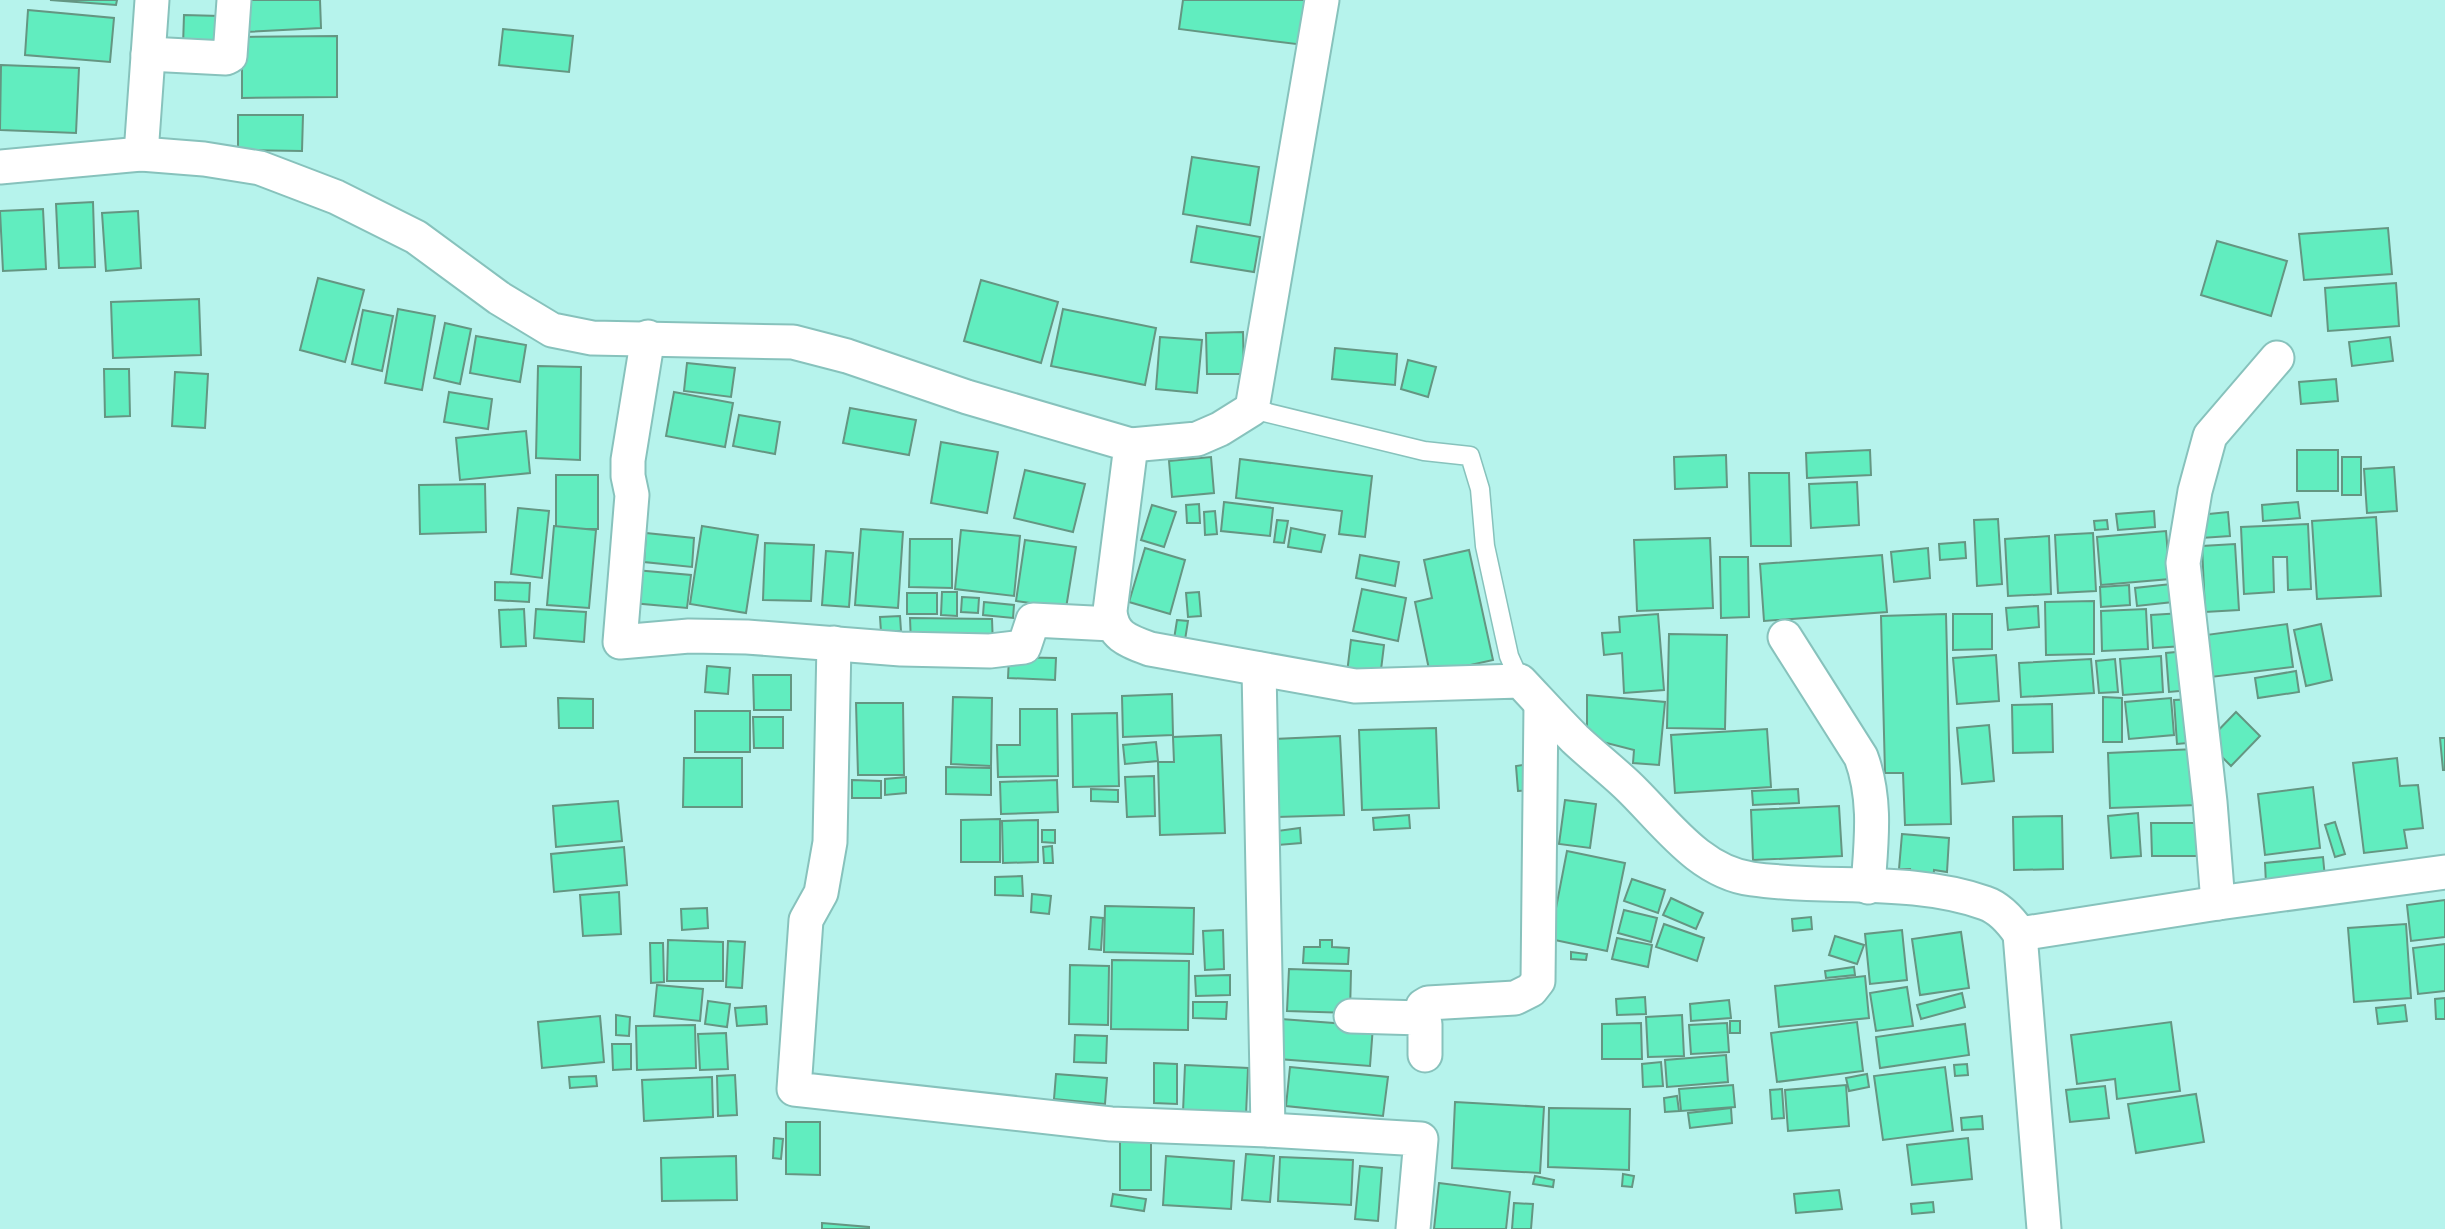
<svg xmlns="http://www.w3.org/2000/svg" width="2445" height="1229" font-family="Manrope,sans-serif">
<rect width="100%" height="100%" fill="#b6f3ec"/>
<g fill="#61edbf" stroke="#649682" stroke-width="2">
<polygon points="50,0 117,0 116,5"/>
<polygon points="244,0 320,0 321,28 245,32"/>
<polygon points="1183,0 1309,0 1304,45 1179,29"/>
<polygon points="28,10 114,18 110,62 25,55"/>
<polygon points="184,15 220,16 219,46 183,46"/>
<polygon points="503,29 573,36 569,72 499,65"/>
<polygon points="337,36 337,97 242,98 242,37"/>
<polygon points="1,65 79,68 76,133 0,130"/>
<polygon points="238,115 303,115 302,151 238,150"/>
<polygon points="1192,157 1259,167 1250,225 1183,214"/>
<polygon points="93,202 95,267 59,268 56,204"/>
<polygon points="43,209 46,269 3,271 0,211"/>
<polygon points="138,211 141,268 106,271 102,213"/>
<polygon points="1197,226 1260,237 1254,272 1191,262"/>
<polygon points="2388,228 2392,274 2304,280 2299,234"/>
<polygon points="2217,241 2287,261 2271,316 2201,295"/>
<polygon points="318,278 364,290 345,362 300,350"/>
<polygon points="981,280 1058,302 1041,363 964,341"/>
<polygon points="2396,283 2399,326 2328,331 2325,288"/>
<polygon points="199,299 201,355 113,358 111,302"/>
<polygon points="398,309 435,316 422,390 385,383"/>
<polygon points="1063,309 1156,328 1145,385 1051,366"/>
<polygon points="363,310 393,316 382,371 352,364"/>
<polygon points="445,323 471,329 460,384 434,378"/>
<polygon points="1243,332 1244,374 1207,374 1206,333"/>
<polygon points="476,336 526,345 520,382 470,373"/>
<polygon points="1160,337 1202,340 1197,393 1156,389"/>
<polygon points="2390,337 2393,361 2352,366 2349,342"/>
<polygon points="1335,348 1397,354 1395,385 1332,379"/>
<polygon points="1408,360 1436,367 1428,397 1401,389"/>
<polygon points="687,363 735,368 731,397 684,391"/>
<polygon points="538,366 581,367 580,460 536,458"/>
<polygon points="104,369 129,369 130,416 105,417"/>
<polygon points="175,372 208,374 205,428 172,426"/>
<polygon points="2336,379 2338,401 2301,404 2299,382"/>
<polygon points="449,392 492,399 488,429 444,422"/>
<polygon points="674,392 733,403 725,447 666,436"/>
<polygon points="850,408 916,420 909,455 843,443"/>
<polygon points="739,415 780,422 775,454 733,446"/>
<polygon points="526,431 530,473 460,480 456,438"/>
<polygon points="941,442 998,452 987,513 931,503"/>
<polygon points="1870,450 1871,475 1807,478 1806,453"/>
<rect x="2297" y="450" width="41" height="41"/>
<polygon points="1726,455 1727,487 1675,489 1674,457"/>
<polygon points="1211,457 1214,493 1172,497 1169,461"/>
<rect x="2342" y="457" width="19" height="38"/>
<polygon points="1240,459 1372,476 1365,537 1339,534 1342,511 1236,498"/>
<polygon points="2394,467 2397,511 2367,513 2364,469"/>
<polygon points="1025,470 1085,484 1073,532 1014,518"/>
<polygon points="1749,473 1789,473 1791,546 1751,546"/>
<rect x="556" y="475" width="42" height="54"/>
<polygon points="1857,482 1859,525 1811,528 1809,484"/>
<polygon points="485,484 486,532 420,534 419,485"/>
<polygon points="1224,502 1273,508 1270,536 1221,531"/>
<polygon points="2298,502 2300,518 2263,521 2262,505"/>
<polygon points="1199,504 1200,523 1187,523 1186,505"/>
<polygon points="1152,505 1176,512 1164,547 1141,540"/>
<polygon points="518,508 549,511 542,578 511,574"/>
<polygon points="1215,511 1217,534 1205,535 1204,512"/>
<polygon points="2154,511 2155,527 2118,530 2116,514"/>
<polygon points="2228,512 2230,536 2201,538 2199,515"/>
<polygon points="2376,517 2381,596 2317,599 2312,521"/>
<polygon points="1998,519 2002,584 1977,586 1974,520"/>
<polygon points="1277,520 1288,521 1284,543 1274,542"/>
<polygon points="2107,520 2108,529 2095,530 2094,521"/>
<polygon points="2308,524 2311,589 2288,590 2287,557 2273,557 2274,592 2244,594 2241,527"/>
<polygon points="554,526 596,530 589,608 547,605"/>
<polygon points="702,526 758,535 746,613 690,604"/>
<polygon points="1291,528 1325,535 1321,552 1288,547"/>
<polygon points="861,529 903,532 898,608 855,605"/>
<polygon points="961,530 1020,536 1014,596 955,589"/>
<polygon points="2166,531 2170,579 2101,585 2097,537"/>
<polygon points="646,533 694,538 692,567 644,562"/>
<polygon points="2093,533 2096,591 2058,593 2055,535"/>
<polygon points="2049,536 2051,594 2008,596 2005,539"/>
<polygon points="1710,538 1713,608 1637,611 1634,540"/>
<polygon points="910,539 952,539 952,588 909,587"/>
<polygon points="1025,540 1076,547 1066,608 1016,601"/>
<polygon points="1965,542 1966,558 1940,560 1939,544"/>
<polygon points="765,543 814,545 811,601 763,600"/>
<polygon points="2235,544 2239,610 2205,612 2202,546"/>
<polygon points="1145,548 1185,560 1170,614 1129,602"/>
<polygon points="1928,548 1930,578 1894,582 1891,552"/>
<polygon points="1469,550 1493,660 1430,674 1415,602 1432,598 1424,560"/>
<polygon points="826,551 853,553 849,607 822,605"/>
<polygon points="1360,555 1399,562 1395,586 1356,578"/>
<polygon points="1882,555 1887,612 1764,621 1760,564"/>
<polygon points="1720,557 1748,557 1749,617 1721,618"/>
<polygon points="635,570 691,575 687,608 632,603"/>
<polygon points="495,582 530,583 529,602 495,600"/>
<polygon points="2180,583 2182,601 2137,606 2135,588"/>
<polygon points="2129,585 2130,605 2101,607 2100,587"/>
<polygon points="1362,589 1406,598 1398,641 1353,631"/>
<polygon points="942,592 957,592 957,616 941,615"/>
<polygon points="1199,592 1201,616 1188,617 1186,593"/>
<rect x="907" y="593" width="30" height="21"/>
<polygon points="962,597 979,598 978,613 961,612"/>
<polygon points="2094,601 2094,654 2046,655 2045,602"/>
<polygon points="984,602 1014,605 1013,618 983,615"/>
<polygon points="2038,606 2039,627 2008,630 2006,608"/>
<polygon points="524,609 526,646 501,647 499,610"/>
<polygon points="536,609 586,612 584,642 534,638"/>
<polygon points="2146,609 2148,649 2102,651 2101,611"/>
<polygon points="2182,613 2184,646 2153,648 2151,615"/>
<polygon points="1658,614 1664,690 1624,693 1622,653 1604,655 1602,633 1620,632 1619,617"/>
<polygon points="1946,614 1951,824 1905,825 1903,773 1885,773 1881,616"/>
<polygon points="1953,614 1992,614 1992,649 1953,650"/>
<polygon points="900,616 901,631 881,632 880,617"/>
<polygon points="910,618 992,619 993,646 911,644"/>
<polygon points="1177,620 1188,621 1185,640 1174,639"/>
<polygon points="2287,624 2293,667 2211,677 2206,635"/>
<polygon points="2321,624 2332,680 2306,686 2294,630"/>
<polygon points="1669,634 1727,635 1725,729 1667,728"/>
<polygon points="1351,640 1384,645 1380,678 1347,673"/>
<polygon points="2186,651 2190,690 2169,692 2166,653"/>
<polygon points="1996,655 1999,701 1957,704 1953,658"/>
<polygon points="2161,656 2163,692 2123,695 2120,659"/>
<polygon points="1009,657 1056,658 1055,680 1008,678"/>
<polygon points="2091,659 2094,693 2021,697 2019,663"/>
<polygon points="2115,659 2118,692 2099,693 2096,661"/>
<polygon points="707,666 730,668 728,694 705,692"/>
<polygon points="2296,671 2299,692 2258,698 2255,678"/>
<polygon points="753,675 791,675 791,710 754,710"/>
<polygon points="1172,694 1173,735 1123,737 1122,696"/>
<polygon points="1587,695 1665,702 1659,765 1633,763 1634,750 1587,738"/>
<polygon points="953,697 992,698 991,766 951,764"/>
<polygon points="2103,697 2122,698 2122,742 2103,742"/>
<polygon points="558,698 593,699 593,728 559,728"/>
<polygon points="2171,698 2174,735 2129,739 2125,702"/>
<polygon points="2195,699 2198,742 2177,744 2174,700"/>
<polygon points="856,703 903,703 904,775 858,775"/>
<polygon points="2052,704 2053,752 2013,753 2012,705"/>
<polygon points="1020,709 1057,709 1058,776 998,777 997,745 1020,745"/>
<rect x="695" y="711" width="55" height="41"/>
<polygon points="2236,712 2260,736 2231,766 2207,742"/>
<polygon points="1117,713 1119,786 1073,787 1072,714"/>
<polygon points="753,717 783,717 783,748 754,748"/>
<polygon points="1989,725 1994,781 1962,784 1957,728"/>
<polygon points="1436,728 1439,808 1362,810 1359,730"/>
<polygon points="1767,729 1771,787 1675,793 1671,735"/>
<polygon points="1221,735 1225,833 1160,835 1158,762 1174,762 1173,737"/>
<polygon points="1340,736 1344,815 1277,817 1274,739"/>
<polygon points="2440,738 2445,738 2445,770 2443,770"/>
<polygon points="1156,742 1158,761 1125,764 1123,745"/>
<polygon points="2195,749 2197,805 2110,808 2108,753"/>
<polygon points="684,758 742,758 742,807 683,807"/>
<polygon points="2397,758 2400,786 2418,785 2423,828 2404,830 2407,848 2364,853 2353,763"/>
<polygon points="1529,764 1531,790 1518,791 1516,766"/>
<polygon points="946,767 991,768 991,795 946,794"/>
<polygon points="1154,776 1155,816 1127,817 1125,777"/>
<polygon points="906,777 906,793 885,795 885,779"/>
<polygon points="852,780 881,781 881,798 852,798"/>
<polygon points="1057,780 1058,812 1001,814 1000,782"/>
<polygon points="2313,787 2320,848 2265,855 2258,794"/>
<polygon points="1091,789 1118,790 1118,802 1091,801"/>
<polygon points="1798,789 1799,803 1753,805 1752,791"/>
<polygon points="1565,800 1596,804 1590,848 1559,844"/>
<polygon points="618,801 622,841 556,847 553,806"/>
<polygon points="1839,806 1842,856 1753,860 1751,810"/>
<polygon points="2138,813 2141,856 2111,858 2108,816"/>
<polygon points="1409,815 1410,828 1374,830 1373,818"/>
<polygon points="2062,816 2063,869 2014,870 2013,817"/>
<polygon points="1000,819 1000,862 961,862 961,820"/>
<polygon points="1038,820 1038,862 1003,863 1002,821"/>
<polygon points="2335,822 2345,854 2335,857 2325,825"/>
<polygon points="2151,823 2198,823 2198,856 2152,856"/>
<polygon points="1300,828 1301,843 1278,845 1277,831"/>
<polygon points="1042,830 1055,830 1055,843 1042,842"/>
<polygon points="1902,834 1949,838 1947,872 1934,870 1933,882 1909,881 1910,869 1899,869"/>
<polygon points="1052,846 1053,863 1044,863 1043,847"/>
<polygon points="624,847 627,885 554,892 551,854"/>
<polygon points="1567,851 1625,863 1607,951 1550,939"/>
<polygon points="2323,857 2325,878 2266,884 2265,863"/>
<polygon points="1022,876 1023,896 995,895 995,877"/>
<polygon points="1632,879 1665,890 1658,913 1624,901"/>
<polygon points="619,892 621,934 583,936 580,895"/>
<polygon points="1032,894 1051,896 1049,914 1031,912"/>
<polygon points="1671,898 1703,913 1696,929 1663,915"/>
<polygon points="2445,900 2445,937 2411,941 2407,905"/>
<polygon points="1105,906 1194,908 1193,954 1104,952"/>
<polygon points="707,908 708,928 682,930 681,909"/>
<polygon points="1624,910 1657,918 1651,942 1618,933"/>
<polygon points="1091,917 1103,918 1101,950 1089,949"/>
<polygon points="1811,917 1812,929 1793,931 1792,919"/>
<polygon points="1664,924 1704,938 1697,961 1656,947"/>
<polygon points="2406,924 2411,998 2354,1002 2348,928"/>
<polygon points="1223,930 1224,969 1205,970 1203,931"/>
<polygon points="1902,930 1907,980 1870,984 1865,934"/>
<polygon points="1961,932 1969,988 1920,995 1912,939"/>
<polygon points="1835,936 1864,945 1857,964 1829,955"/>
<polygon points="1617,938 1652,945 1648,967 1612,959"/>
<polygon points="668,940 723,942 723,981 667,981"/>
<polygon points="1320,940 1332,940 1332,947 1349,948 1348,964 1303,963 1304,947 1320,947"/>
<polygon points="728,941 745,942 742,988 726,987"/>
<polygon points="650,943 663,943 664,982 651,983"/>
<polygon points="2445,944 2445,991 2418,994 2413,948"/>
<polygon points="1571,952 1587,954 1586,960 1571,959"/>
<polygon points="1112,960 1189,961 1188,1030 1111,1029"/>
<polygon points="1070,965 1109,966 1108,1025 1069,1024"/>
<polygon points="1854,967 1855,975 1826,978 1825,971"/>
<polygon points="1289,969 1351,971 1350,1013 1287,1011"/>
<polygon points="1230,975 1230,995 1196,996 1195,976"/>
<polygon points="1865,976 1869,1018 1779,1027 1775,986"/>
<polygon points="657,985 703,989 700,1021 654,1016"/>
<polygon points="1907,987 1913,1026 1876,1031 1870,993"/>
<polygon points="1962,993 1965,1007 1921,1019 1917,1005"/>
<polygon points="1645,997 1646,1014 1617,1015 1616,999"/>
<polygon points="2445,998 2445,1019 2436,1019 2435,999"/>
<polygon points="1729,1000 1731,1018 1691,1021 1690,1004"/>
<polygon points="708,1001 730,1004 727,1027 705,1024"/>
<polygon points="1193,1002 1227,1002 1226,1019 1193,1018"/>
<polygon points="2405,1005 2407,1021 2378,1024 2376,1008"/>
<polygon points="766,1006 767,1024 737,1026 735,1008"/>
<polygon points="616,1015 630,1017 629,1036 616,1035"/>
<polygon points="1682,1015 1684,1056 1648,1057 1646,1017"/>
<polygon points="600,1016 604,1062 542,1068 538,1022"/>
<polygon points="1281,1019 1373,1026 1370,1066 1278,1059"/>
<rect x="1730" y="1021" width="10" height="12"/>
<polygon points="1857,1022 1863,1071 1777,1082 1771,1033"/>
<polygon points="2171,1022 2180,1091 2117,1099 2115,1079 2077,1084 2071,1035"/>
<polygon points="1641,1023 1642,1059 1602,1059 1602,1024"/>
<polygon points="1727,1023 1729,1052 1691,1054 1689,1025"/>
<polygon points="1965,1024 1969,1055 1880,1068 1876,1037"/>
<polygon points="695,1025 696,1068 637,1070 636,1026"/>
<polygon points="726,1033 728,1069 700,1070 698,1034"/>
<polygon points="1075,1035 1107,1036 1106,1063 1074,1062"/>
<polygon points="612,1044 631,1044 631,1069 613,1070"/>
<polygon points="1726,1055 1728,1082 1667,1087 1665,1060"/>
<polygon points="1661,1062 1663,1086 1643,1087 1642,1064"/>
<polygon points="1154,1063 1177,1064 1177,1104 1154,1103"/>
<polygon points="1967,1064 1968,1075 1955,1076 1954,1065"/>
<polygon points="1185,1065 1248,1068 1246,1115 1183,1112"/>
<polygon points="1290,1067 1388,1077 1383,1116 1286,1106"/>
<polygon points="1945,1067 1953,1131 1883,1140 1874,1076"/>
<polygon points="1056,1074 1107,1078 1105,1104 1054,1099"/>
<polygon points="1867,1074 1869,1087 1849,1091 1846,1078"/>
<polygon points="735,1075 737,1115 718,1116 717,1076"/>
<polygon points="596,1076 597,1086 570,1088 569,1077"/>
<polygon points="712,1077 713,1117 644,1121 642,1080"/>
<polygon points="1733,1085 1735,1107 1681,1111 1679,1089"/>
<polygon points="1846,1085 1849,1126 1788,1131 1785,1090"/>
<polygon points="2105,1086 2109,1118 2070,1122 2066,1090"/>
<polygon points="1782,1089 1784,1118 1772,1119 1770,1090"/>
<polygon points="2196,1094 2204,1142 2136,1153 2128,1104"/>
<polygon points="1677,1096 1679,1111 1665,1112 1664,1098"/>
<polygon points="1455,1102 1544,1107 1540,1173 1452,1168"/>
<polygon points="1549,1108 1630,1109 1629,1170 1548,1167"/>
<polygon points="1731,1108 1732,1123 1690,1128 1688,1113"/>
<polygon points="1982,1116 1983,1129 1962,1130 1961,1118"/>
<polygon points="786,1122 820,1122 820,1175 786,1174"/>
<polygon points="774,1138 783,1139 781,1159 773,1158"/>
<polygon points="1968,1138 1972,1179 1912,1185 1907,1145"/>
<rect x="1120" y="1141" width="31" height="49"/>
<polygon points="1246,1154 1274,1156 1270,1202 1242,1200"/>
<polygon points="736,1156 737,1200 662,1201 661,1158"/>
<polygon points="1166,1156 1234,1161 1231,1209 1163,1205"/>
<polygon points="1280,1157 1353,1160 1351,1205 1278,1201"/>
<polygon points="1360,1166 1382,1168 1378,1221 1355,1219"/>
<polygon points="1623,1174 1634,1176 1632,1187 1622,1186"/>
<polygon points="1535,1176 1554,1180 1553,1187 1533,1184"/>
<polygon points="1439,1183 1510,1192 1506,1229 1434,1229"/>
<polygon points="1839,1190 1842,1209 1796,1213 1794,1194"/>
<polygon points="1113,1194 1146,1199 1144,1211 1111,1206"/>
<polygon points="1933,1202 1934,1212 1912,1214 1911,1204"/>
<polygon points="1514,1203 1533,1204 1531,1229 1512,1229"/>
<polygon points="822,1223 869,1227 869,1229 822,1229"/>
</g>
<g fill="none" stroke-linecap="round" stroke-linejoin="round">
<g stroke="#87c2bc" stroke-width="21">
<polyline id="service" points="1252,409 1424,451 1470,456 1480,489 1485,546 1509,656 1520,681"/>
</g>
<g stroke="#87c2bc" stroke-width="37">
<g id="minor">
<polyline points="148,54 226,58 230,56 234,0"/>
<polyline points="141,154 152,0"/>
<path d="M0 167 141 154 204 159 260 168 336 197 416 237 499 298 552 330 592 338 793 342 847 356 967 397 1131 445 1110 611C1112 636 1128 641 1150 649L1355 686 1520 681C1538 700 1556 720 1575 739 1592 755 1610 769 1627 785 1664 820 1698 872 1752 879 1828 890 1911 877 1985 903 2000 908 2011 921 2020 934L2218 903 2445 872"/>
<polyline points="648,337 628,460 628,476 632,495 620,642 689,636 747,637 901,649 990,651 1024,647 1033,620 1112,624"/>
<polyline points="1131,445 1197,439 1220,429 1252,409 1322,0"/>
<path d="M1785 637 1861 757C1877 800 1871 843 1868 887"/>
<polyline points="834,643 830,842 821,893 806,920 794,1089 1111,1124 1268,1130 1421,1139 1413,1229"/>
<polyline points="1259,669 1268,1130"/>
<polyline points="2218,903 2210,802 2183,563 2195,491 2210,436 2277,358"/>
<polyline points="2020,934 2044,1229"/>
<polyline points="1351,1016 1422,1018 1425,1024 1425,1055"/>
<polyline points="1419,1017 1423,1006 1428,1003 1515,998 1531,990 1538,981 1541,704"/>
</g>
</g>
<use href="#service" stroke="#fff" stroke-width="18"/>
<use href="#minor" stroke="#fff" stroke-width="33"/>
</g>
</svg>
